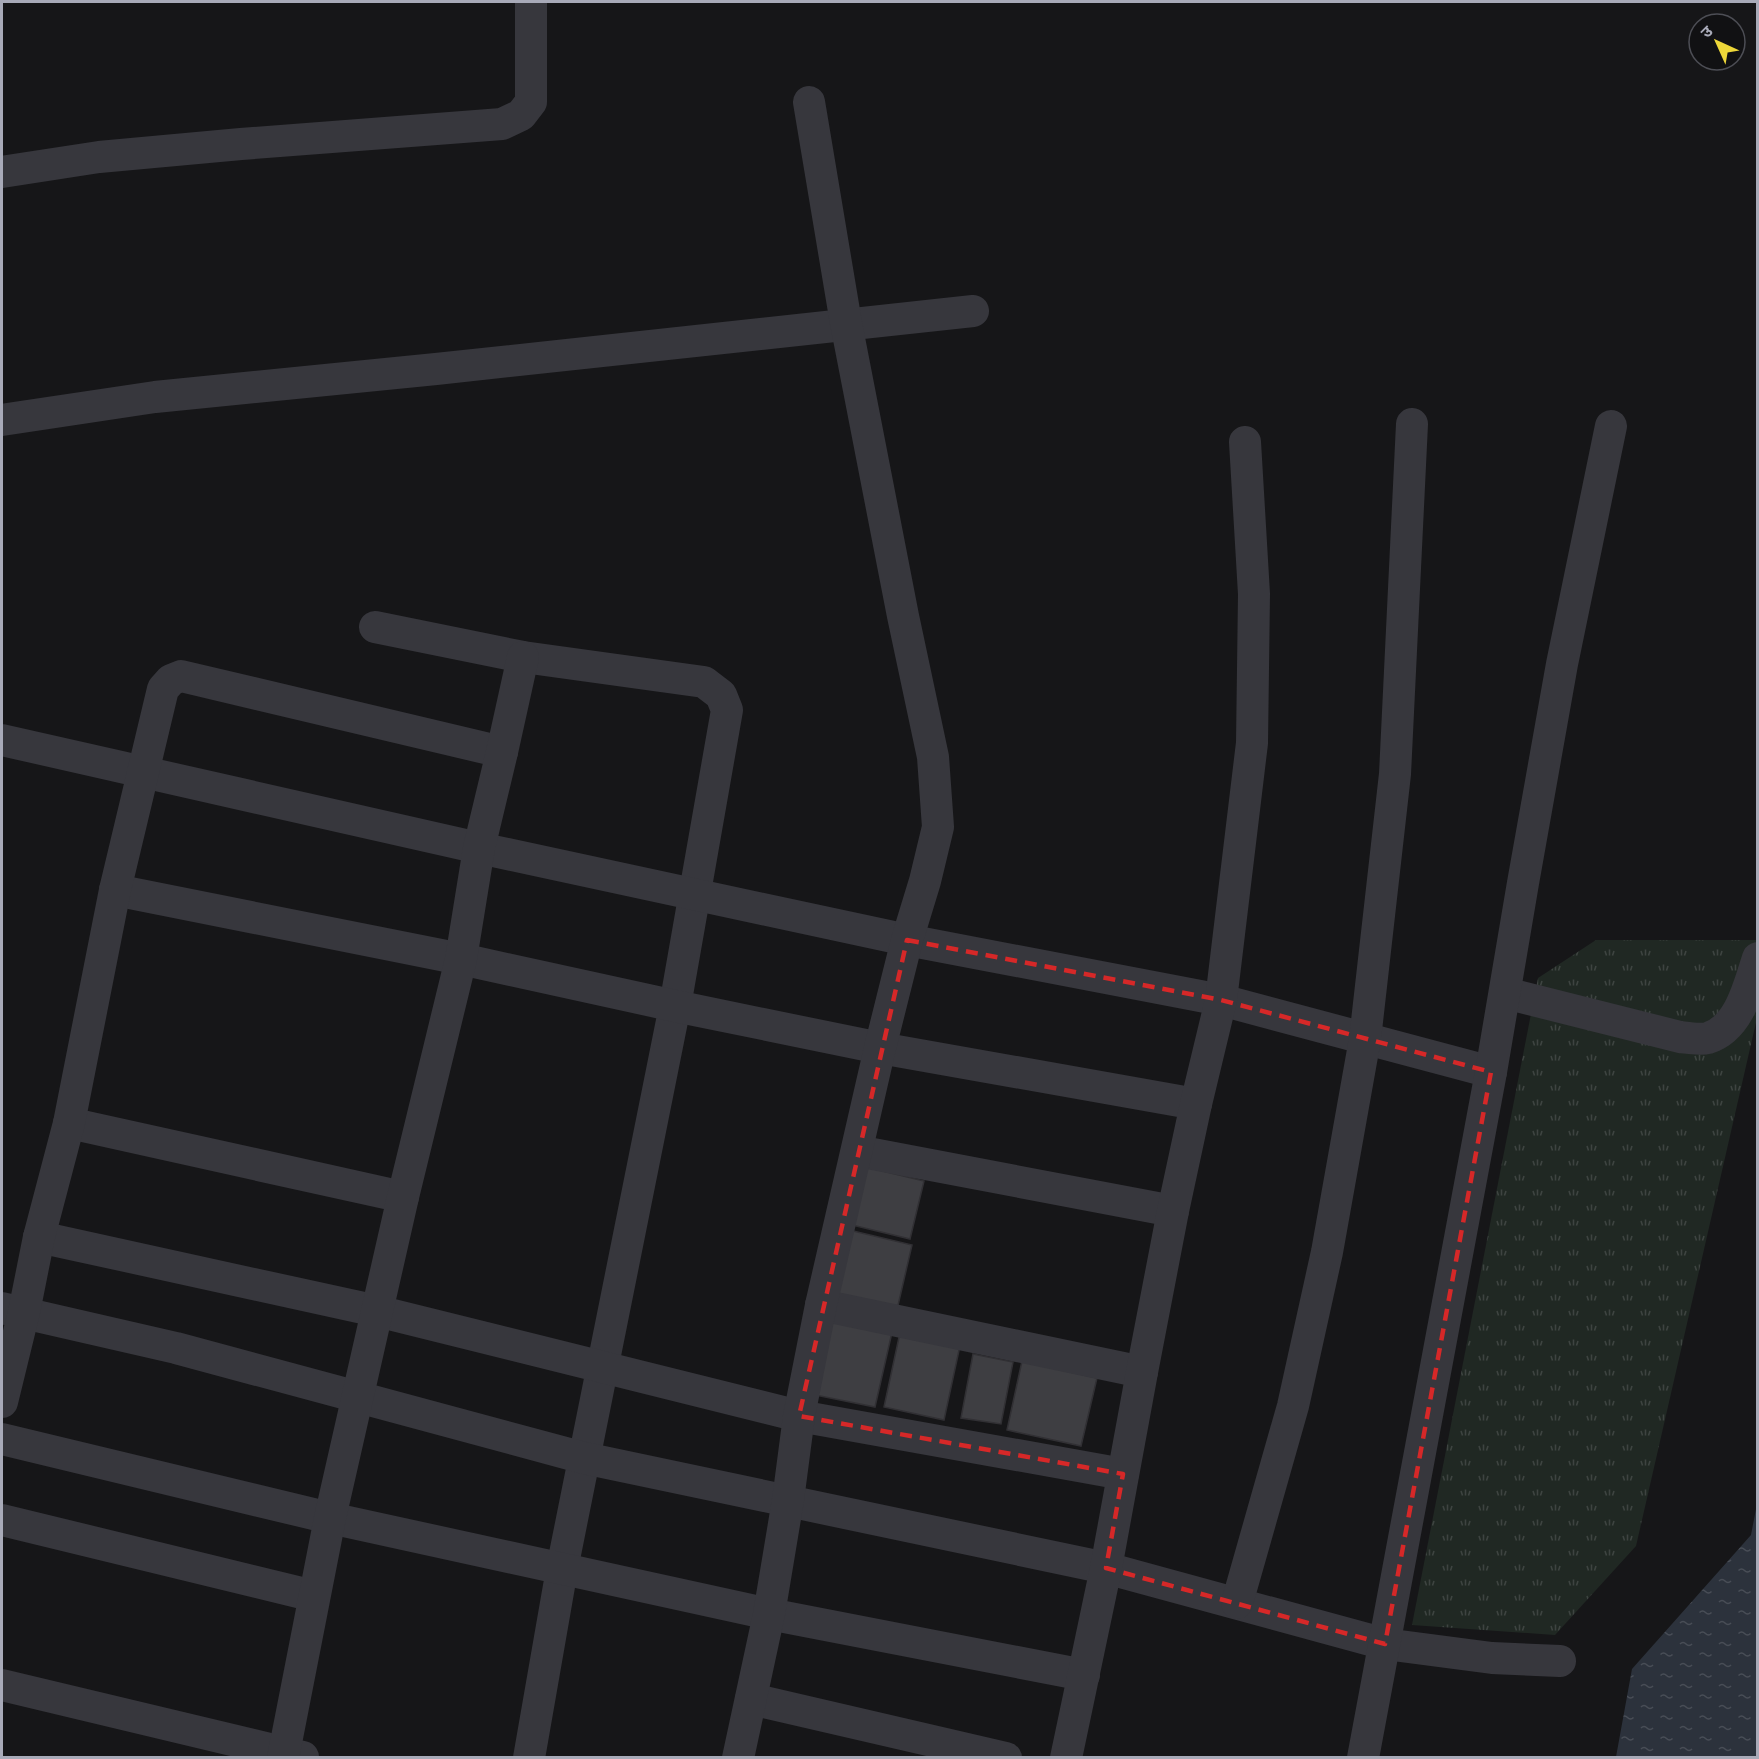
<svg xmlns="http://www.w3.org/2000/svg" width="1759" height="1759" viewBox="0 0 1759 1759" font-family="Raleway,'Noto Sans Devanagari',sans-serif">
  <defs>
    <pattern id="park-tufts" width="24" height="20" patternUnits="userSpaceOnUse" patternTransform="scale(1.5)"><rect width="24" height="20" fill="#202823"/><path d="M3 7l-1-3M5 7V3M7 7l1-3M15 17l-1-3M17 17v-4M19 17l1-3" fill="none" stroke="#3e4441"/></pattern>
    <pattern id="water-ripples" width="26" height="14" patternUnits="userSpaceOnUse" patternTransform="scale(1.5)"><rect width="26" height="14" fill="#2c323c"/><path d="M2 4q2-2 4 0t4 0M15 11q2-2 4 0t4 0" fill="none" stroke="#484d56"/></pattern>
  </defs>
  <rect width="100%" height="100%" fill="#161618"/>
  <polygon fill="url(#park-tufts)" points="1596,940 1757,940 1757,1018 1636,1546 1555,1635 1412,1625 1538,978"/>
  <polygon fill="url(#water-ripples)" points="1757,1504 1757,1757 1616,1757 1632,1669 1751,1535"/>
  <g fill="#3e3e42" stroke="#313034" stroke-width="1.5">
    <polygon points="866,1167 924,1181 910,1239 852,1225"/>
    <polygon points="849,1230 912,1245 896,1314 832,1299"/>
    <polygon points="832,1315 893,1328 875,1407 815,1395"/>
    <polygon points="901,1328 961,1341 944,1420 884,1407"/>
    <polygon points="973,1354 1013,1362 1001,1424 961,1418"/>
    <polygon points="1022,1361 1097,1378 1081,1446 1007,1430"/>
  </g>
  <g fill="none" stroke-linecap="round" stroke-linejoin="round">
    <g stroke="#37373d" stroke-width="32">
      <polyline points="2,172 99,157 241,144 502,124 521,115 531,102 531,2"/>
      <polyline points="2,420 155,397 436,369 973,311"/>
      <polyline points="375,627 523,657 704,682 721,695 727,710 675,1006 562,1569 529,1758"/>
      <polyline points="2,740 479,848 907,940 1221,1000 1491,1072"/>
      <polyline points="115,890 461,959 675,1006 880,1048 1196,1104"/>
      <path d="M 1505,993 L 1680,1037 C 1688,1038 1700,1040 1708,1038 C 1740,1028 1749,985 1758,958"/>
      <polyline points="69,1123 403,1197"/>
      <polyline points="857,1151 1173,1211"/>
      <polyline points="39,1237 377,1311 799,1416 1123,1474"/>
      <polyline points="821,1305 1142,1372"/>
      <polyline points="2,1308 176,1348 584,1458 1106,1568 1385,1644 1492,1658 1560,1661"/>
      <polyline points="2,1402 24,1312 39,1237 69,1123 115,890 163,689 171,680 181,676 502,752"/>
      <polyline points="2,1439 330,1518 769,1614 1084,1675"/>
      <polyline points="2,1520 314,1596"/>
      <polyline points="1237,1603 1293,1406 1327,1252 1365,1039 1395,774 1412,424"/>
      <polyline points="2,1685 303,1757"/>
      <polyline points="751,1699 1006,1758"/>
      <polyline points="283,1758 330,1518 403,1197 461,959 479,848 502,752 523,657"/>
      <polyline points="738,1758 769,1614 788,1500 799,1416 821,1305 880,1048 907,940 925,881 938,827 933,757 903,616 846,323 809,102"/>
      <polyline points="1066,1758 1106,1568 1142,1372 1173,1211 1196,1104 1221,1000 1252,743 1254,594 1245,442"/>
      <polyline points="1363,1758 1491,1072 1523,883 1562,664 1611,426"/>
    </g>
  </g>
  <path fill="none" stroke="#d62828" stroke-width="4.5" stroke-dasharray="12 8" stroke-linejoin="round" d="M 907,940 L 1221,1000 L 1491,1072 L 1385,1644 L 1106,1568 L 1123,1474 L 799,1416 Z"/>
  <rect width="1759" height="1759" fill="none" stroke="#a8aab8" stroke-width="6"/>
  <g transform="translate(1717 42) rotate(315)"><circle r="28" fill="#111113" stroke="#4d4e55" stroke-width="1.5"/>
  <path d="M0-4.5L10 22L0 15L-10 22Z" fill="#edd739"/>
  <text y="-9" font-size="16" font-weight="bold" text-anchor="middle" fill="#a8aab8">उ</text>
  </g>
</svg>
